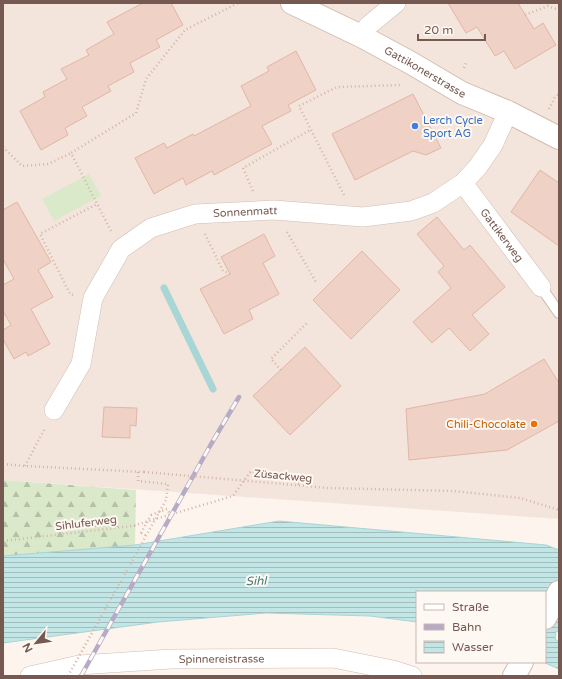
<svg xmlns="http://www.w3.org/2000/svg" width="562" height="679" viewBox="0 0 562 679" font-family="'Varela Round',sans-serif">
  <defs>
    <pattern id="forest-firs" width="22" height="20" patternUnits="userSpaceOnUse"><rect width="22" height="20" fill="#dbe9cb"/><path d="M5 1l3.5 6h-7zM16 11l3.5 6h-7z" fill="#b6c0a7"/></pattern>
    <pattern id="water-rules" width="6" height="5" patternUnits="userSpaceOnUse"><rect width="6" height="5" fill="#c2e5e5"/><path d="M0 2.5h6" fill="none" stroke="#a2bdbc"/></pattern>
  </defs>
  <rect width="100%" height="100%" fill="#fcf4ed"/>
  <polygon fill="#f3e5db" points="3,3 559,3 559,519 3,480"/>
  <polygon fill="#dbe9cb" points="89,174 101,196 54,221 42,199"/>
  <polygon fill="url(#forest-firs)" points="3,480 136,490 135,545 3,556"/>
  <polygon fill="url(#water-rules)" stroke="#a8d5d6" points="279,521 546,545 559,550 559,632 556,631 555,639 559,642 559,669 543,662 545,662 545,592 417,592 417,622 370,616 266,613 158,622 3,643 3,556 135,545"/>
  <g fill="none" stroke-linecap="round" stroke-linejoin="round">
    <polyline stroke="#a8d5d6" stroke-width="7" points="164,288 213,389"/>
  </g>
  <g fill="#efd1c6" stroke="#e1b6a7">
    <polygon points="143,3 171,3 183,25 156,40 160,47 130,63 134,72 108,86 111,91 82,107 87,116 65,128 68,135 41,150 20,111 45,97 43,92 67,79 61,69 89,55 86,50 114,34 107,22"/>
    <polygon points="448,3 518,3 534,29 543,23 556,45 515,69 504,51 495,56 477,27 466,33"/>
    <polygon points="296,51 316,90 288,105 291,111 262,126 272,144 214,175 212,171 186,185 183,178 154,194 135,158 164,143 167,148 193,134 194,136 251,106 241,86 269,71 267,67"/>
    <polygon points="413,94 441,148 426,155 413,151 355,180 332,134"/>
    <polygon points="540,170 559,183 559,246 511,212"/>
    <polygon points="17,202 51,262 38,270 53,297 31,309 50,344 28,356 26,352 14,359 3,339 3,330 11,325 3,311 3,285 14,279 3,259 3,210"/>
    <polygon points="437,217 464,250 470,245 505,287 472,315 489,334 470,351 449,328 432,343 413,322 451,288 438,272 444,266 417,234"/>
    <polygon points="264,234 275,256 263,263 279,294 249,310 253,319 224,334 200,289 230,274 221,257"/>
    <polygon points="362,251 400,290 351,339 313,300"/>
    <polygon points="305,347 341,386 290,435 253,396"/>
    <polygon points="544,359 559,383 559,421 507,450 409,460 406,409 485,394"/>
    <polygon points="104,407 137,408 136,426 130,425 130,438 102,437"/>
  </g>
  <g fill="none" stroke-linecap="round" stroke-linejoin="round">
    <defs>
      <polyline id="lane" points="541,287 559,313"/>
      <g id="street">
        <polyline points="363,37 368,26 396,3"/>
        <path id="s1" d="M 463,183 L 541,287"/>
        <path id="s2" d="M 54,410 L 81,364 L 93,298 L 121,249 L 151,228 L 195,214 L 274,210 L 363,217 L 411,211 L 433,203 L 463,183 L 477,168 L 493,145 L 508,112"/>
        <path id="s3" d="M 30,676 L 79,665 L 171,659 L 333,658 L 393,670 L 412,676"/>
      </g>
      <g id="secondary">
        <path id="s4" d="M 292,3 L 363,37 L 411,63 L 462,93 L 508,112 L 559,138"/>
        <polyline points="545,618 559,592"/>
        <polyline points="514,676 522,662"/>
      </g>
    </defs>
    <use href="#lane" stroke="#d0bdb5" stroke-width="12"/>
    <use href="#street" stroke="#d0bdb5" stroke-width="20"/>
    <use href="#secondary" stroke="#d3bdb2" stroke-width="24"/>
    <g stroke="#d5b4a8" stroke-width="2.5" stroke-dasharray="1 3" stroke-linecap="butt">
      <polyline points="525,15 548,6 559,10"/>
      <polyline points="464,68 466,63"/>
      <polyline points="549,109 555,97 559,94"/>
      <polyline points="3,147 22,166 48,164 71,153"/>
      <polyline points="253,191 243,168 310,130"/>
      <polyline points="344,195 299,106 337,87 401,85"/>
      <polyline points="111,231 71,153 136,113 146,79 185,30 238,3"/>
      <polyline points="287,232 316,282"/>
      <polyline points="205,234 223,271 230,274"/>
      <polyline points="73,295 70,294 40,234 97,204"/>
      <polyline points="281,370 271,359 308,322"/>
      <polyline points="3,464 25,466 144,472"/>
      <polyline points="25,466 45,428"/>
      <polyline points="138,472 138,481 168,484 166,500"/>
      <polyline points="283,484 328,488 453,491 520,498 559,510"/>
      <polyline points="151,515 167,509 170,514"/>
      <polyline points="141,533 147,536"/>
      <polyline points="3,541 132,526 233,496 251,471 284,474 300,485"/>
    </g>
    <use href="#lane" stroke="#fff" stroke-width="10"/>
    <use href="#street" stroke="#fff" stroke-width="19"/>
    <use href="#secondary" stroke="#fff" stroke-width="22"/>
    <defs>
      <polyline id="rail" points="81,676 210,446 239,397"/>
    </defs>
    <use href="#rail" stroke="#b6aac6" stroke-width="4.5"/>
    <use href="#rail" stroke="#fef8f3" stroke-width="3" stroke-dasharray="9" stroke-linecap="butt"/>
    <g stroke="#d5b4a8" stroke-width="2.5" stroke-dasharray="1 3" stroke-linecap="butt">
      <polyline points="144,472 283,484"/>
      <polyline points="141,533 151,515"/>
      <polyline points="68,676 166,500"/>
    </g>
  </g>
  <circle fill="#3f7fe0" stroke="#fef8f3" stroke-width="1.5" cx="415" cy="126" r="4"/>
  <circle fill="#e8710a" stroke="#fef8f3" stroke-width="1.5" cx="534" cy="424" r="4"/>
  <g text-anchor="middle" dominant-baseline="central" stroke-width="4" stroke-linejoin="round" paint-order="stroke">
    <g font-size="11" fill="#765950" stroke="#fef8f3">
      <text stroke="none"><textPath href="#s4" startOffset="150">Gattikonerstrasse</textPath></text>
      <text stroke="none"><textPath href="#s2" startOffset="310">Sonnenmatt</textPath></text>
      <text stroke="none"><textPath href="#s1" startOffset="65">Gattikerweg</textPath></text>
      <text transform="translate(283 476) rotate(5)">Züsackweg</text>
      <text transform="translate(86 523) rotate(-7)">Sihluferweg</text>
      <text stroke="none"><textPath href="#s3" startOffset="193">Spinnereistrasse</textPath></text>
    </g>
    <g font-size="11" fill="#366cbe" stroke="#fef8f3" text-anchor="start">
      <text x="423" y="120">Lerch Cycle<tspan x="423" dy="13">Sport AG</tspan></text>
    </g>
    <g font-size="11" fill="#c56008" stroke="#fef8f3" text-anchor="end">
      <text x="526" y="424">Chili-Chocolate</text>
    </g>
    <g font-size="12" font-style="italic" fill="#44787a" stroke="#fef8f3">
      <text transform="translate(256 581) rotate(-2)">Sihl</text>
    </g>
  </g>
  <rect width="562" height="679" fill="none" stroke="#765950" stroke-width="8"/>
  <rect x="416" y="591" width="130" height="72" fill="#fef8f3" stroke="#c8b8b2"/>
  <rect x="424" y="604" width="20" height="6" fill="#ffffff" stroke="#c8b8b2"/>
  <text x="452" y="611" font-size="12" fill="#765950">Straße</text>
  <rect x="424" y="624" width="20" height="6" fill="#b6aac6" stroke="#c8b8b2"/>
  <text x="452" y="631" font-size="12" fill="#765950">Bahn</text>
  <rect x="424" y="641" width="20" height="12" fill="url(#water-rules)" stroke="#c8b8b2"/>
  <text x="452" y="651" font-size="12" fill="#765950">Wasser</text>
  <g transform="translate(36 643) rotate(241)" stroke="#fef8f3" stroke-width="3" paint-order="stroke">
  <path d="M0-3L7 15L0 10L-7 15Z" fill="#765950"/>
  <text y="-6" font-size="11" font-weight="bold" text-anchor="middle" fill="#765950">N</text>
  </g>
  <path d="M418 34v6h67v-6" fill="none" stroke="#765950" stroke-width="2"/>
  <text x="424" y="34" font-size="12" fill="#765950" stroke="#fef8f3" stroke-width="3" paint-order="stroke">20 m</text>
</svg>
